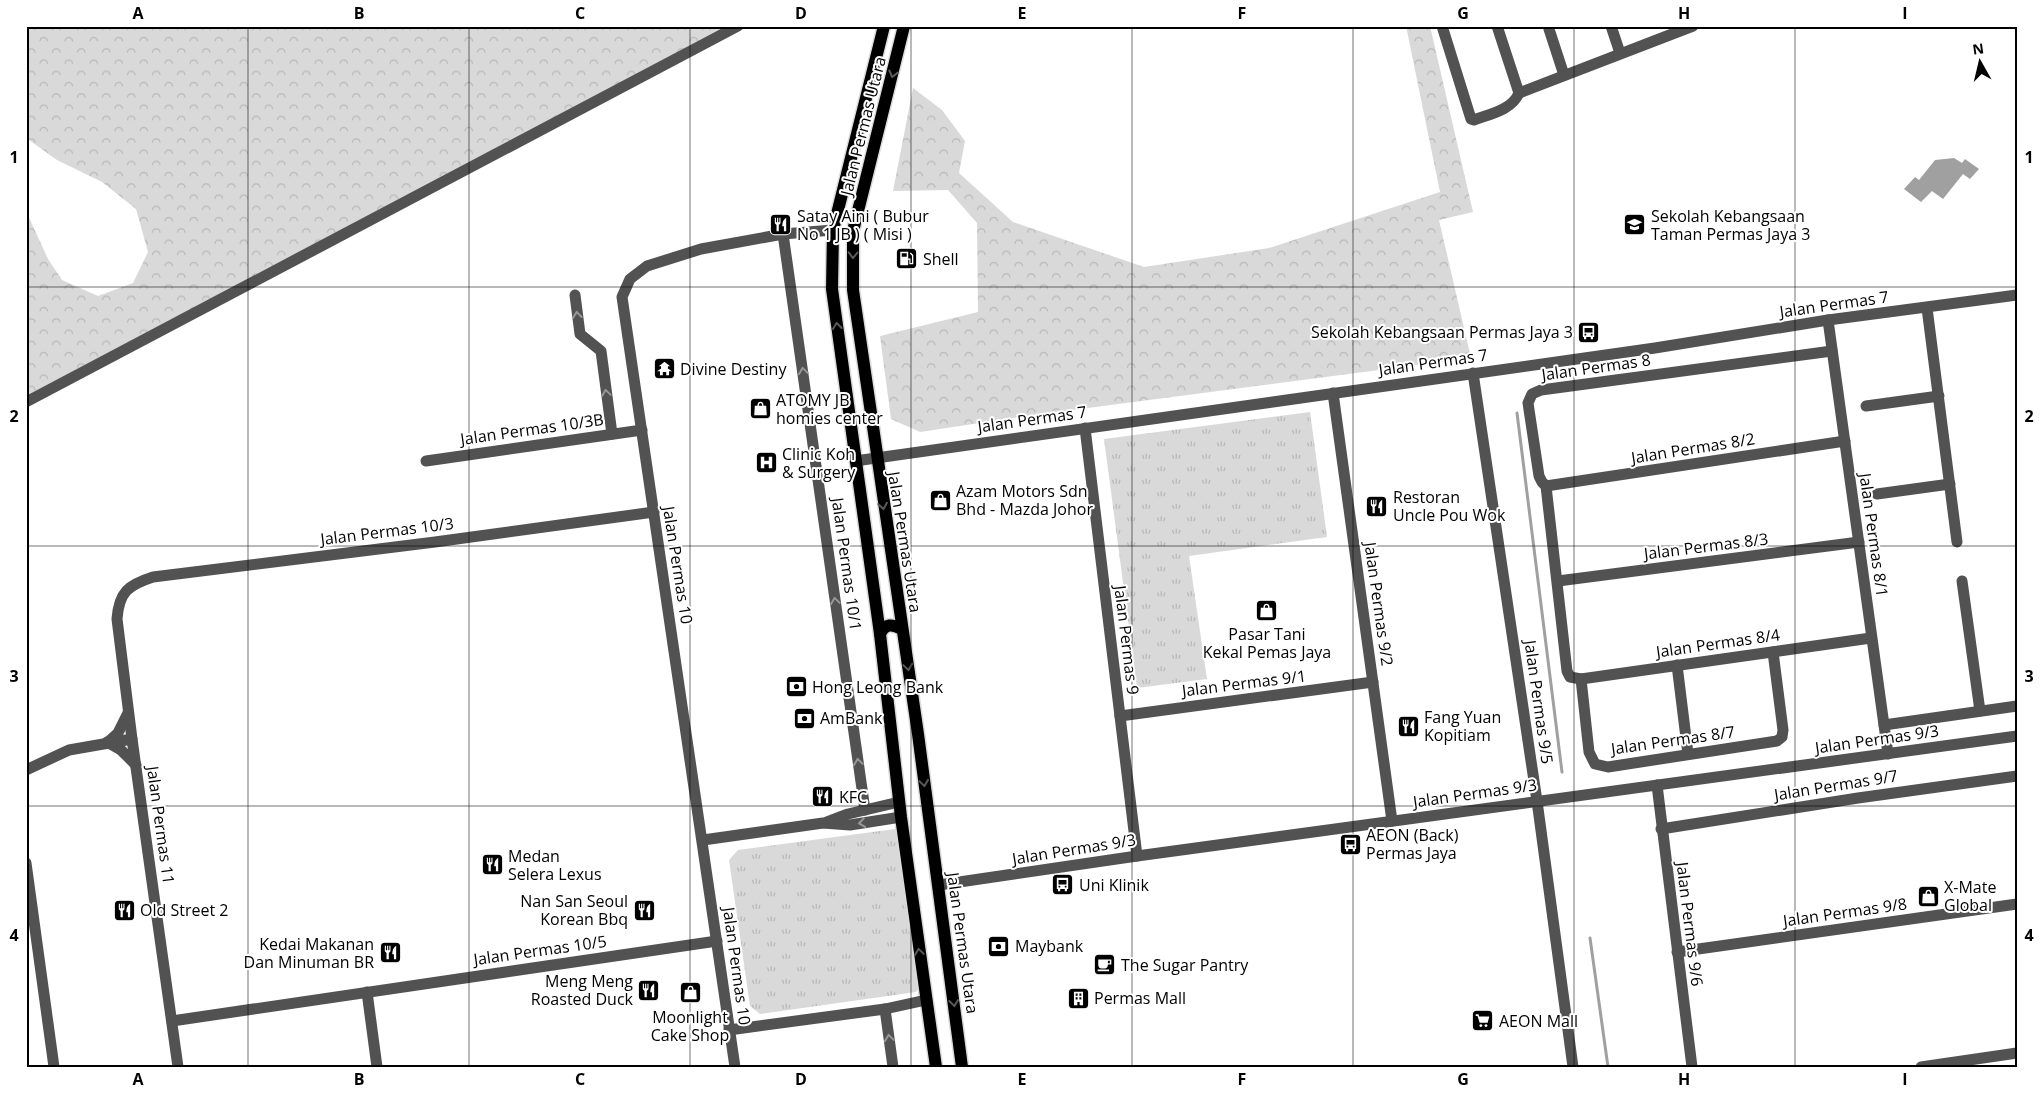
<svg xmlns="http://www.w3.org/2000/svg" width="2043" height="1093" viewBox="0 0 2043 1093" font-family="'Open Sans',sans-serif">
  <defs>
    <pattern id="grass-tufts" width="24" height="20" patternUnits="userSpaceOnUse" patternTransform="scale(1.25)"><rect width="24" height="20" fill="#d9d9d9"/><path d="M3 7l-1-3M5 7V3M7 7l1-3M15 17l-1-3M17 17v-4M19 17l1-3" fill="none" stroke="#b8b8b8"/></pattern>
    <pattern id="forest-crowns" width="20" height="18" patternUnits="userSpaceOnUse" patternTransform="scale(1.25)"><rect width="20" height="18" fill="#d9d9d9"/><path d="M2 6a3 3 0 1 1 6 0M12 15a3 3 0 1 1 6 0" fill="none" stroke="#b8b8b8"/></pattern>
  </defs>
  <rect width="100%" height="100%" fill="#fff"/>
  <g fill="url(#grass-tufts)">
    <polygon points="1310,412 1327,537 1189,556 1207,679 1137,688 1104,439"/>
    <polygon points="895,829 900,834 920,987 916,992 760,1014 750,1006 729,860 738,850"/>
  </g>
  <g fill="url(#forest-crowns)">
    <polygon points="26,26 728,26 26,396 26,211 48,259 62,280 98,296 133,283 148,252 136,209 102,182 57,160 29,140 26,134"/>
    <polygon points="1406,26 1430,26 1473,212 1439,220 1471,358 1026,416 920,432 891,419 880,336 978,312 977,223 948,190 893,191 913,88 942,110 965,141 959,173 1013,222 1144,267 1269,248 1440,192"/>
  </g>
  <polygon fill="#a0a0a0" points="1954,158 1962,163 1965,159 1979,169 1970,179 1963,174 1943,199 1932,191 1921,202 1904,189 1915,177 1919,180 1935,160"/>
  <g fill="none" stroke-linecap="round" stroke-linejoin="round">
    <g stroke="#a0a0a0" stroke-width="3">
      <polyline points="1517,413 1562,772"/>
      <polyline points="1590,938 1608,1067"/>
    </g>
    <defs>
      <g id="major">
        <polyline points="884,26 833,230 832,289 880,634 901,817 936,1067"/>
        <polyline points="904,26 853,231 853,290 918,734 962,1067"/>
        <path d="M 880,634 C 885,623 892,624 902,629"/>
      </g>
    </defs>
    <use href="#major" stroke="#dbdbdb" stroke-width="15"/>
    <g stroke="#525252" stroke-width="11">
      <path d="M 1442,26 L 1471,119 L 1474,120 C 1490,114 1512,110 1519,93"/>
      <polyline points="1497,26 1519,93"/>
      <polyline points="1548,26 1564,75"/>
      <polyline points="1611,26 1620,53"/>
      <polyline points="1519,93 1693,26"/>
      <polyline points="783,234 865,810"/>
      <polyline points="575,295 580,334 601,351 612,434"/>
      <polyline points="1927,308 1957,542"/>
      <polyline points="1828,320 1888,754"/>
      <polyline points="1832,351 1541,390 1532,394 1528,403 1539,476 1542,482 1546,486 1567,671 1570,677 1581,679 1871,638"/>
      <polyline points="1473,373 1537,801 1573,1067"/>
      <polyline points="1333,393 1392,821"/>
      <polyline points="26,402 738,26"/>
      <polyline points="1866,406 1939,396"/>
      <polyline points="1085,428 1137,856"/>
      <polyline points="426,461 642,430"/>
      <polyline points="855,461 1655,348 1828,320 2017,295"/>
      <polyline points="1546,486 1845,441"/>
      <polyline points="1877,494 1950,484"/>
      <polyline points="1558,581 1859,542"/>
      <polyline points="1962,581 1980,711"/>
      <polyline points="1677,665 1688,754"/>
      <polyline points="1581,679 1589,752 1595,764 1608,767 1777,741 1782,737 1783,730 1773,652"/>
      <polyline points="1120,716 1373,682"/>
      <polyline points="1884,725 2017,706"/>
      <polyline points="107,742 121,750 136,765"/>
      <polyline points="108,742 118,733 128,713"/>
      <polyline points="26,770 69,750 132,739"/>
      <polyline points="1657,785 1692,1067"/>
      <polyline points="827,822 848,814 899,802"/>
      <polyline points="1661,829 1858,798 2017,776"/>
      <polyline points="703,840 823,823 850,825 901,817"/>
      <polyline points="26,863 54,1067"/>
      <polyline points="939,885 1137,856 2017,736"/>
      <polyline points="1677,952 2017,904"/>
      <polyline points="367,992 377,1067"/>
      <polyline points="885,1009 893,1067"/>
      <polyline points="172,1021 717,941"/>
      <polyline points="729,1030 885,1009 926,1000"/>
      <path d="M 178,1067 L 132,739 L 117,619 C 119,592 128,585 153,577 L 435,542 L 654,512"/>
      <polyline points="735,1067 622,297 630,279 647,266 701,249 783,234 833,230"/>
      <polyline points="1921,1067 2017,1053"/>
    </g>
    <use href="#major" stroke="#000" stroke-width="12"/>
  </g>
  <defs><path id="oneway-chevron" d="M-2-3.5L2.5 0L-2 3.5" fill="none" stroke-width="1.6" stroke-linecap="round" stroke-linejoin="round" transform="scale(1.25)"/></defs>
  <g stroke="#595959">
    <use href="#oneway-chevron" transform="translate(893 74) rotate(104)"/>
    <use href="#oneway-chevron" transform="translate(853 255) rotate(91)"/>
    <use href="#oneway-chevron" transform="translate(837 326) rotate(-97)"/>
    <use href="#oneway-chevron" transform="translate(883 506) rotate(81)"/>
    <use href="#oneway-chevron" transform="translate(908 667) rotate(82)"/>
    <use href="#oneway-chevron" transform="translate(924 783) rotate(82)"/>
    <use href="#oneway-chevron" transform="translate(919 952) rotate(-98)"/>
    <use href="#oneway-chevron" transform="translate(954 1003) rotate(83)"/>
  </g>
  <g stroke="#979797">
    <use href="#oneway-chevron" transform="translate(577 315) rotate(-97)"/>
    <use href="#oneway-chevron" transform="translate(803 371) rotate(-98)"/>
    <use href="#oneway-chevron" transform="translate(606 393) rotate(-98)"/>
    <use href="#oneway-chevron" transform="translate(835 601) rotate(-98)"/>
    <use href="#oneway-chevron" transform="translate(858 762) rotate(-98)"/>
    <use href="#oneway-chevron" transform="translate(862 823) rotate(172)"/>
    <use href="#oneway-chevron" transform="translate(889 1038) rotate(-98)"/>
  </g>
  <path fill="none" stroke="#000" stroke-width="1" stroke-opacity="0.55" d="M 248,26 L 248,1067M 469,26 L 469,1067M 690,26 L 690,1067M 911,26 L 911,1067M 1132,26 L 1132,1067M 1353,26 L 1353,1067M 1574,26 L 1574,1067M 1795,26 L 1795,1067M 26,287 L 2017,287M 26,546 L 2017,546M 26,806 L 2017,806"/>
  <defs>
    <symbol id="restaurant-square" viewBox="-11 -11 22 22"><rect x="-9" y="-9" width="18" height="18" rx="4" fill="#000" stroke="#fff"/><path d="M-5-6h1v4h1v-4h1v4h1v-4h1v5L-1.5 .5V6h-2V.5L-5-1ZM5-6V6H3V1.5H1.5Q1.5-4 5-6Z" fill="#fff"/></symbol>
    <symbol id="school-square" viewBox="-11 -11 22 22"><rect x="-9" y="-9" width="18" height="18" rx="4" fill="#000" stroke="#fff"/><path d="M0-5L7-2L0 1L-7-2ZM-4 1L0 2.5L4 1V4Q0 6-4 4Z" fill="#fff"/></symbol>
    <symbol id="fuel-square" viewBox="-11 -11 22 22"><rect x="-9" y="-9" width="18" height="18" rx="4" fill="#000" stroke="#fff"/><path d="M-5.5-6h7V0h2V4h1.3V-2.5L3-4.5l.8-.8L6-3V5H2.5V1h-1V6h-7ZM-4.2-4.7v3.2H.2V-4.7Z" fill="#fff"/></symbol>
    <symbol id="bus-square" viewBox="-11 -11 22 22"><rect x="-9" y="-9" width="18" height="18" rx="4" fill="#000" stroke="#fff"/><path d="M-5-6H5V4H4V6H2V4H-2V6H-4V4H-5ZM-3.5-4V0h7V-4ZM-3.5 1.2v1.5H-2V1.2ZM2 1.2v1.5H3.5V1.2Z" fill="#fff"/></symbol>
    <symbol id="temple-square" viewBox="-11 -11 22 22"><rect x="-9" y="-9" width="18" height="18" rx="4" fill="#000" stroke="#fff"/><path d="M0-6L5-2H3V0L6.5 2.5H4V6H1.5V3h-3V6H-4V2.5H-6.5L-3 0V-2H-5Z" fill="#fff"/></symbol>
    <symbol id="shop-square" viewBox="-11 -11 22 22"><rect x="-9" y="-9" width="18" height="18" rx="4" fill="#000" stroke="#fff"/><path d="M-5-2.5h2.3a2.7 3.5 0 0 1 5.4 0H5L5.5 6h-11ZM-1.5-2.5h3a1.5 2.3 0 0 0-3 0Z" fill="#fff"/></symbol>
    <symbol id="hospital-square" viewBox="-11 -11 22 22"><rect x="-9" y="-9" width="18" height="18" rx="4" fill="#000" stroke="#fff"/><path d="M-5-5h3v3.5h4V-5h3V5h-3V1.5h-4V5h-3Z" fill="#fff"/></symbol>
    <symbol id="bank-square" viewBox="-11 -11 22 22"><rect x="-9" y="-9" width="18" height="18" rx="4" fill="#000" stroke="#fff"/><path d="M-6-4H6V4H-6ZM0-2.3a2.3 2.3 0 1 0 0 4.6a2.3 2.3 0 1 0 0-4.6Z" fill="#fff"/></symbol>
    <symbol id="cafe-square" viewBox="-11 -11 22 22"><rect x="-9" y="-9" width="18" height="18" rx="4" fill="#000" stroke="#fff"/><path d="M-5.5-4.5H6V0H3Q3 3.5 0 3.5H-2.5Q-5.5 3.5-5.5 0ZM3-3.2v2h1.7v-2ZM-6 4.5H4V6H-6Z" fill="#fff"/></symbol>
    <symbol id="building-square" viewBox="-11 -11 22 22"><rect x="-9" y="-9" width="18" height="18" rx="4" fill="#000" stroke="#fff"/><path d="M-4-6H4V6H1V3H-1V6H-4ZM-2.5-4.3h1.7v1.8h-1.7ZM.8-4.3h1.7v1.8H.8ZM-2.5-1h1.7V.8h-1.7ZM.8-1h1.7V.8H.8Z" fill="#fff"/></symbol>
    <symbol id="supermarket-square" viewBox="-11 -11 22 22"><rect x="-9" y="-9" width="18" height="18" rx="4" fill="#000" stroke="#fff"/><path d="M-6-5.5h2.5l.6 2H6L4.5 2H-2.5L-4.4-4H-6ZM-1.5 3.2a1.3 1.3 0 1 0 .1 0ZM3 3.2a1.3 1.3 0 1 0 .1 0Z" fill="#fff"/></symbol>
  </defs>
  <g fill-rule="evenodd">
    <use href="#restaurant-square" x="768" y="212" width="25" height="25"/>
    <use href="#school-square" x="1622" y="212" width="25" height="25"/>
    <use href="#fuel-square" x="894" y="246" width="25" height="25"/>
    <use href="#bus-square" x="1576" y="320" width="25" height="25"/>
    <use href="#temple-square" x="652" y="356" width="25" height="25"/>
    <use href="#shop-square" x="748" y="396" width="25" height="25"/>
    <use href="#hospital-square" x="754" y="450" width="25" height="25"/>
    <use href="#shop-square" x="928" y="488" width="25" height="25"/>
    <use href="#restaurant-square" x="1364" y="494" width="25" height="25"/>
    <use href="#shop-square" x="1254" y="598" width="25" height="25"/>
    <use href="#bank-square" x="784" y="674" width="25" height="25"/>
    <use href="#bank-square" x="792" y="706" width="25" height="25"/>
    <use href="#restaurant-square" x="1396" y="714" width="25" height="25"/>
    <use href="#restaurant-square" x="810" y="784" width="25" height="25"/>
    <use href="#bus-square" x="1338" y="832" width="25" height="25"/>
    <use href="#restaurant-square" x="480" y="852" width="25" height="25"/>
    <use href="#bus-square" x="1050" y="872" width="25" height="25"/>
    <use href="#shop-square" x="1916" y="884" width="25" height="25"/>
    <use href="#restaurant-square" x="112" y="898" width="25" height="25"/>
    <use href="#restaurant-square" x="632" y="898" width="25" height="25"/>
    <use href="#bank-square" x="986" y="934" width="25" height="25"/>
    <use href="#restaurant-square" x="378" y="940" width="25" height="25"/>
    <use href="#cafe-square" x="1092" y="952" width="25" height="25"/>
    <use href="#restaurant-square" x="636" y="978" width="25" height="25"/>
    <use href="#shop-square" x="678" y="980" width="25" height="25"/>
    <use href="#building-square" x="1066" y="986" width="25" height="25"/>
    <use href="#supermarket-square" x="1470" y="1008" width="25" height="25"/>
  </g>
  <g text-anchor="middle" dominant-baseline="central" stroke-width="4" stroke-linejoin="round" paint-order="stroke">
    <g font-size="16" fill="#000" stroke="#fff">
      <text transform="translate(863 126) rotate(-76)">Jalan Permas Utara</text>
      <text transform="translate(1834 304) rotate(-8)">Jalan Permas 7</text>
      <text transform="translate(1433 362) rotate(-8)">Jalan Permas 7</text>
      <text transform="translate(1596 367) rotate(-8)">Jalan Permas 8</text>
      <text transform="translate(1032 419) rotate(-8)">Jalan Permas 7</text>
      <text transform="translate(532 429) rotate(-8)">Jalan Permas 10/3B</text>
      <text transform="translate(1693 448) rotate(-9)">Jalan Permas 8/2</text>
      <text transform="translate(387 531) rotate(-7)">Jalan Permas 10/3</text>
      <text transform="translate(1874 535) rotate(82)">Jalan Permas 8/1</text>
      <text transform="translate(905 542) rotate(81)">Jalan Permas Utara</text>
      <text transform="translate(1706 546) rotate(-7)">Jalan Permas 8/3</text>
      <text transform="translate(847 564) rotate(82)">Jalan Permas 10/1</text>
      <text transform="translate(678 565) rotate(81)">Jalan Permas 10</text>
      <text transform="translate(1379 604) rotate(82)">Jalan Permas 9/2</text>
      <text transform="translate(1127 640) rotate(83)">Jalan Permas 9</text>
      <text transform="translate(1718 643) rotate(-8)">Jalan Permas 8/4</text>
      <text transform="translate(1244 683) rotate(-7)">Jalan Permas 9/1</text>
      <text transform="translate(1539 702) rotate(82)">Jalan Permas 9/5</text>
      <text transform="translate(1877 739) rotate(-8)">Jalan Permas 9/3</text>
      <text transform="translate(1673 740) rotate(-8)">Jalan Permas 8/7</text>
      <text transform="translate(1836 785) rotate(-9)">Jalan Permas 9/7</text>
      <text transform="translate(1475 793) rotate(-8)">Jalan Permas 9/3</text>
      <text transform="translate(161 825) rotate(82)">Jalan Permas 11</text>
      <text transform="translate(1074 849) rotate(-9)">Jalan Permas 9/3</text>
      <text transform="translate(1845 912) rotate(-8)">Jalan Permas 9/8</text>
      <text transform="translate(1690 924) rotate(83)">Jalan Permas 9/6</text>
      <text transform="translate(963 943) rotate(82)">Jalan Permas Utara</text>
      <text transform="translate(540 950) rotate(-8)">Jalan Permas 10/5</text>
      <text transform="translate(737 966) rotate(82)">Jalan Permas 10</text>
    </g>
    <g font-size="16" fill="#000" stroke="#fff" text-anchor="start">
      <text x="797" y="216">Satay Aini ( Bubur<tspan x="797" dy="18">No 1 JB ) ( Misi )</tspan></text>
      <text x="1651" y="216">Sekolah Kebangsaan<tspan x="1651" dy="18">Taman Permas Jaya 3</tspan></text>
      <text x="923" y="259">Shell</text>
      <text x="1573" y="332" text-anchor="end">Sekolah Kebangsaan Permas Jaya 3</text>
      <text x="680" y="369">Divine Destiny</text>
      <text x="776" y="400">ATOMY JB<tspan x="776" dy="18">homies center</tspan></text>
      <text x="782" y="454">Clinic Koh<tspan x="782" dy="18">&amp; Surgery</tspan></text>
      <text x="956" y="491">Azam Motors Sdn<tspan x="956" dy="18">Bhd - Mazda Johor</tspan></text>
      <text x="1393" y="497">Restoran<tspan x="1393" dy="18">Uncle Pou Wok</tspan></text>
      <text x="1267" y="634" text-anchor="middle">Pasar Tani<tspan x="1267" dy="18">Kekal Pemas Jaya</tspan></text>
      <text x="812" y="687">Hong Leong Bank</text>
      <text x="1424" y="717">Fang Yuan<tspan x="1424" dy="18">Kopitiam</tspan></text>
      <text x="820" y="718">AmBank</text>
      <text x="839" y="797">KFC</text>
      <text x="1366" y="835">AEON (Back)<tspan x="1366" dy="18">Permas Jaya</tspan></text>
      <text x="508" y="856">Medan<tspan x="508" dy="18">Selera Lexus</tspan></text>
      <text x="1079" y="885">Uni Klinik</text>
      <text x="1944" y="887">X-Mate<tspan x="1944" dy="18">Global</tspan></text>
      <text x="628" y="901" text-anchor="end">Nan San Seoul<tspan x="628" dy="18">Korean Bbq</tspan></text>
      <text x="140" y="910">Old Street 2</text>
      <text x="374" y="944" text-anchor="end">Kedai Makanan<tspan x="374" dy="18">Dan Minuman BR</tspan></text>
      <text x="1015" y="946">Maybank</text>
      <text x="1121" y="965">The Sugar Pantry</text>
      <text x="633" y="981" text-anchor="end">Meng Meng<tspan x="633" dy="18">Roasted Duck</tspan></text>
      <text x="1094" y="998">Permas Mall</text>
      <text x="690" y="1017" text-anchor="middle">Moonlight<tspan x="690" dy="18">Cake Shop</tspan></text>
      <text x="1499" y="1021">AEON Mall</text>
    </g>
  </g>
  <rect width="2043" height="1093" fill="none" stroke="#ffffff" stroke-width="55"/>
  <g transform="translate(1980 62) rotate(352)" stroke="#ffffff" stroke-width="4" paint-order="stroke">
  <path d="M0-4L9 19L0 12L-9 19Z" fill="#000000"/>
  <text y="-8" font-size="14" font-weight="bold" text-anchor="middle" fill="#000000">N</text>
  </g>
  <rect x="28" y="28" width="1988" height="1038" fill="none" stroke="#000" stroke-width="2"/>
  <g font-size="16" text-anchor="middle" font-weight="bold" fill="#000">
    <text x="138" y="19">A</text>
    <text x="359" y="19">B</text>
    <text x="580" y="19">C</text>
    <text x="801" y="19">D</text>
    <text x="1022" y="19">E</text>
    <text x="1242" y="19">F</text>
    <text x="1463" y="19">G</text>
    <text x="1684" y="19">H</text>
    <text x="1905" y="19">I</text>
    <text x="14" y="163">1</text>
    <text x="2029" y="163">1</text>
    <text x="14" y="422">2</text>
    <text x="2029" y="422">2</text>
    <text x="14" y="682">3</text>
    <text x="2029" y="682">3</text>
    <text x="14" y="941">4</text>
    <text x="2029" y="941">4</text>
    <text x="138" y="1085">A</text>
    <text x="359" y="1085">B</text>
    <text x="580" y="1085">C</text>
    <text x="801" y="1085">D</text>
    <text x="1022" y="1085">E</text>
    <text x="1242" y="1085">F</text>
    <text x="1463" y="1085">G</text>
    <text x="1684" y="1085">H</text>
    <text x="1905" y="1085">I</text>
  </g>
</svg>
